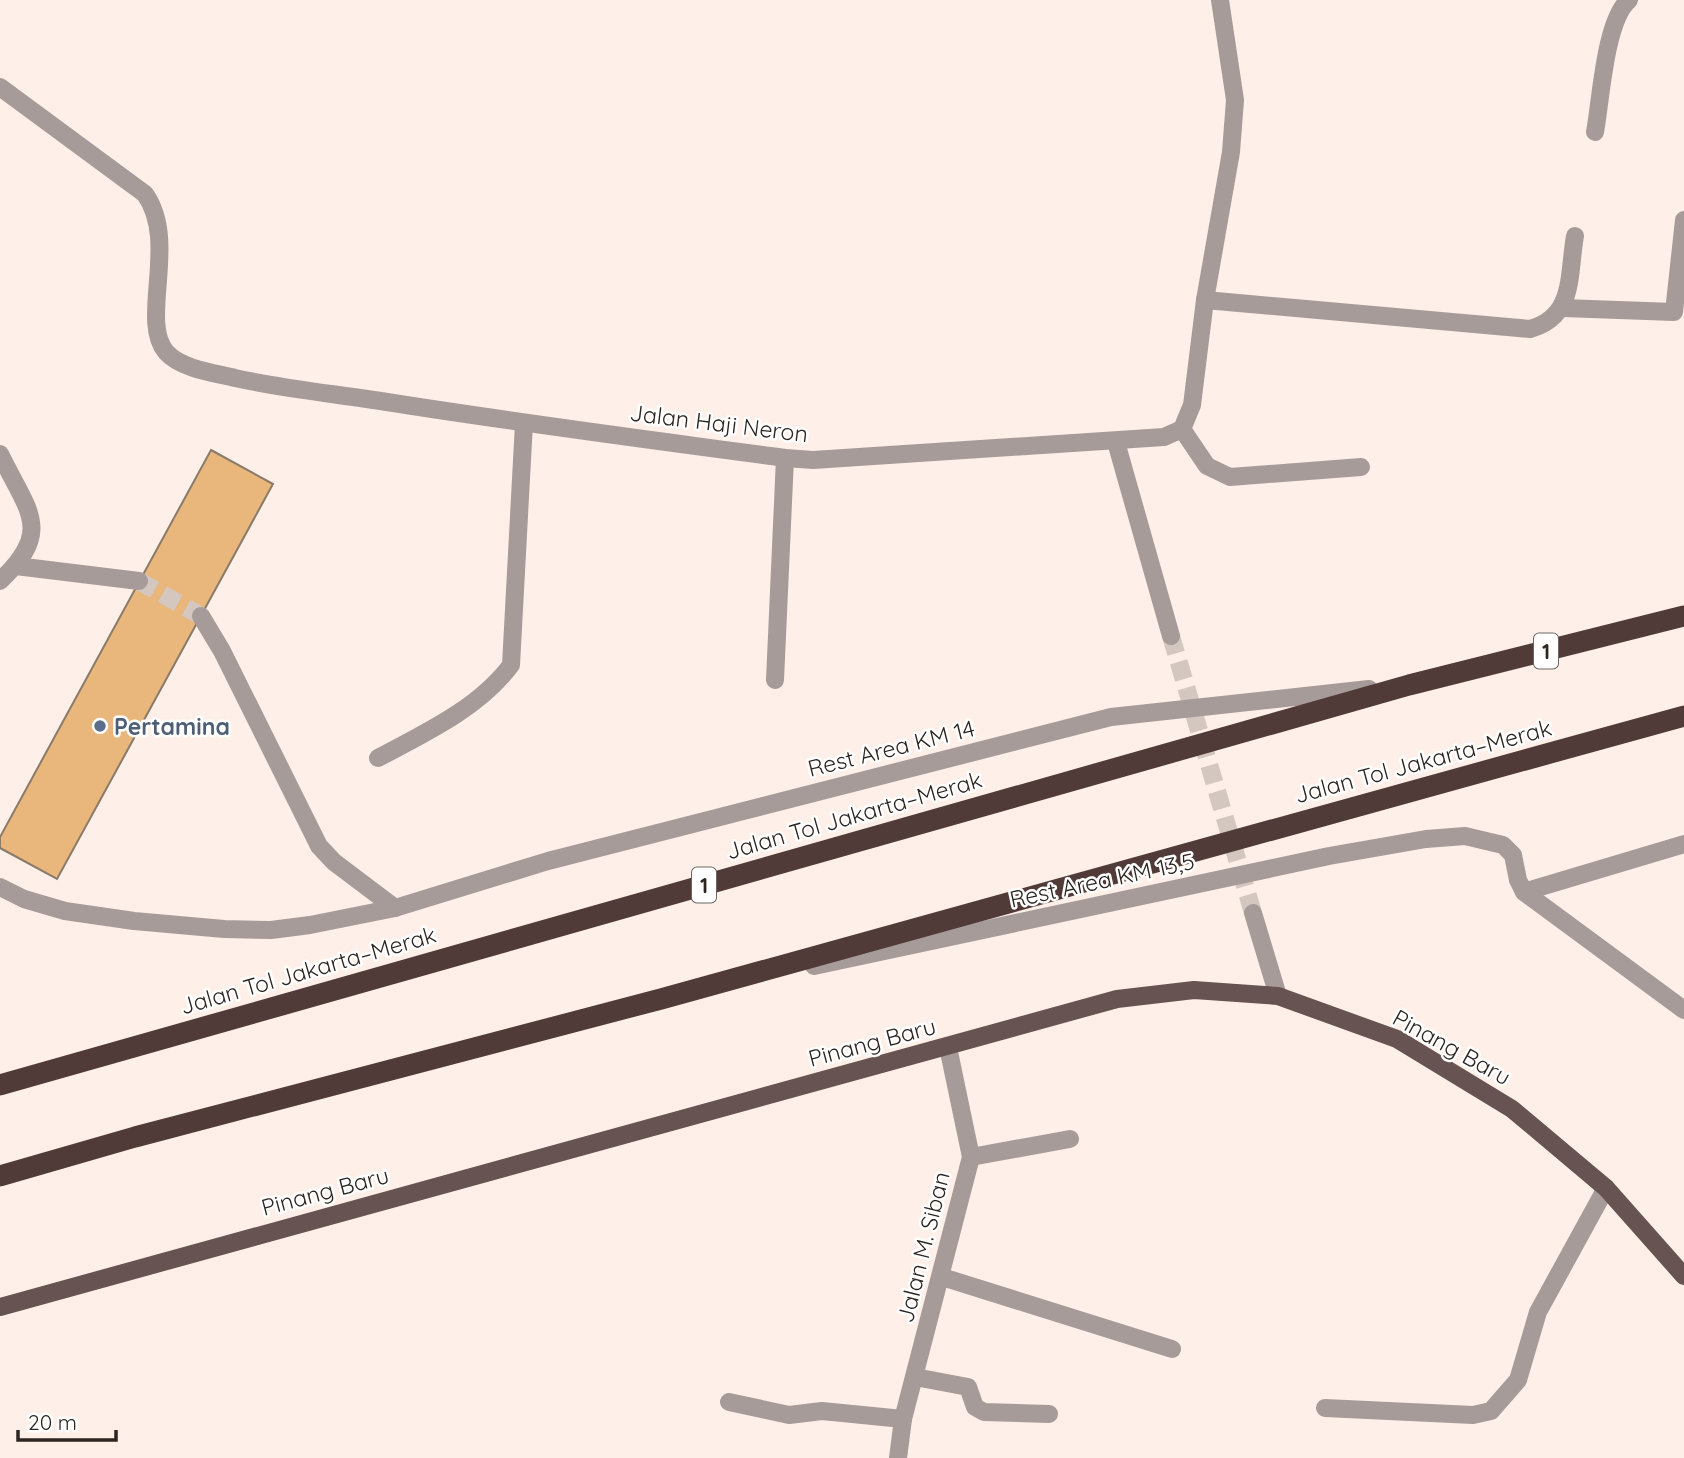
<svg xmlns="http://www.w3.org/2000/svg" width="1684" height="1458" viewBox="0 0 1684 1458" font-family="Quicksand,sans-serif">
  <rect width="100%" height="100%" fill="#fef0e8"/>
  <polygon fill="#e9b67b" stroke="#897a6a" stroke-width="2" points="211,450 273,484 57,879 0,848 0,837"/>
  <g fill="none" stroke-linecap="round" stroke-linejoin="round">
    <g stroke="#d4c7c0" stroke-width="18" stroke-dasharray="18 9" stroke-linecap="butt">
      <polyline points="139,581 201,616"/>
      <polyline points="1171,636 1253,913"/>
    </g>
    <g stroke="#a79b9a" stroke-width="18">
      <path d="M 0,87 L 145,194 C 179,242 139,320 166,352 C 181,369 215,373 235,378 C 285,389 337,394 387,402 C 519,423 652,440 785,458 L 813,460 L 1164,437 L 1182,429 L 1192,405 L 1205,300 L 1231,152 L 1235,100 L 1220,0"/>
      <path d="M 1595,132 C 1601,100 1605,20 1629,0"/>
      <path d="M 1205,300 L 1530,329 C 1575,317 1568,275 1575,236"/>
      <polyline points="1563,308 1674,312 1684,220"/>
      <polyline points="1182,429 1207,466 1230,477 1361,467"/>
      <polyline points="1116,442 1171,636"/>
      <path d="M 0,454 C 28,512 54,530 0,581"/>
      <polyline points="16,566 139,581"/>
      <polyline points="201,616 222,651 319,846 334,862 395,908"/>
      <polyline points="775,680 785,458"/>
      <path d="M 378,758 C 425,733 479,708 511,665 L 524,423"/>
      <polyline points="0,887 24,899 65,911 134,921 224,929 271,930 310,925 395,908 548,861 1111,717 1369,689"/>
      <polyline points="1524,892 1684,844"/>
      <polyline points="1253,913 1278,996"/>
      <polyline points="814,966 1329,856 1426,839 1465,836 1503,845 1513,855 1518,880 1524,892 1684,1010"/>
      <polyline points="971,1157 1070,1139"/>
      <polyline points="942,1277 1172,1349"/>
      <polyline points="915,1377 968,1387 975,1407 984,1412 1049,1414"/>
      <polyline points="729,1402 789,1415 822,1411 903,1419"/>
      <polyline points="1325,1408 1473,1415 1491,1411 1518,1380 1538,1312 1606,1188"/>
      <polyline points="898,1458 903,1419 971,1157 948,1047"/>
    </g>
    <polyline stroke="#675452" stroke-width="18" points="0,1307 1117,999 1194,990 1278,996 1397,1039 1512,1109 1606,1188 1684,1276"/>
    <g stroke="#513b39" stroke-width="21">
      <polyline points="0,1085 1409,685 1684,616"/>
      <polyline points="0,1176 135,1137 661,999 1684,716"/>
    </g>
  </g>
  <circle fill="#5c6f8a" stroke="#fff" stroke-width="2.5" cx="100" cy="726" r="7"/>
  <g text-anchor="middle" dominant-baseline="central" stroke-width="5" stroke-linejoin="round" paint-order="stroke">
    <g fill="#fff" stroke="#6c6663" stroke-width="2">
      <rect x="1534" y="633.5" width="24" height="35" rx="5"/>
      <rect x="692" y="867.5" width="24" height="35" rx="5"/>
    </g>
    <g font-size="21" font-weight="bold" fill="#2d2520">
      <text x="1546" y="651">1</text>
      <text x="704" y="885">1</text>
    </g>
    <g font-size="23" fill="#2d2520" stroke="#fff">
      <text transform="translate(719 423) rotate(7)">Jalan Haji Neron</text>
      <text transform="translate(891 748) rotate(-14)">Rest Area KM 14</text>
      <text transform="translate(1423 761) rotate(-15)">Jalan Tol Jakarta–Merak</text>
      <text transform="translate(854 815) rotate(-16)">Jalan Tol Jakarta–Merak</text>
      <text transform="translate(1102 880) rotate(-12)">Rest Area KM 13,5</text>
      <text transform="translate(308 970) rotate(-16)">Jalan Tol Jakarta–Merak</text>
      <text transform="translate(872 1042) rotate(-15)">Pinang Baru</text>
      <text transform="translate(1452 1047) rotate(29)">Pinang Baru</text>
      <text transform="translate(325 1191) rotate(-15)">Pinang Baru</text>
      <text transform="translate(923 1247) rotate(-76)">Jalan M. Siban</text>
    </g>
    <g font-size="23" font-weight="bold" fill="#4e5e75" stroke="#fff" text-anchor="start">
      <text x="114" y="726">Pertamina</text>
    </g>
  </g>
  <path d="M18 1430v10h98v-10" fill="none" stroke="#2d2520" stroke-width="3.5"/>
  <text x="28" y="1430" font-size="21" fill="#2d2520" stroke="#ffffff" stroke-width="5" paint-order="stroke">20 m</text>
</svg>
